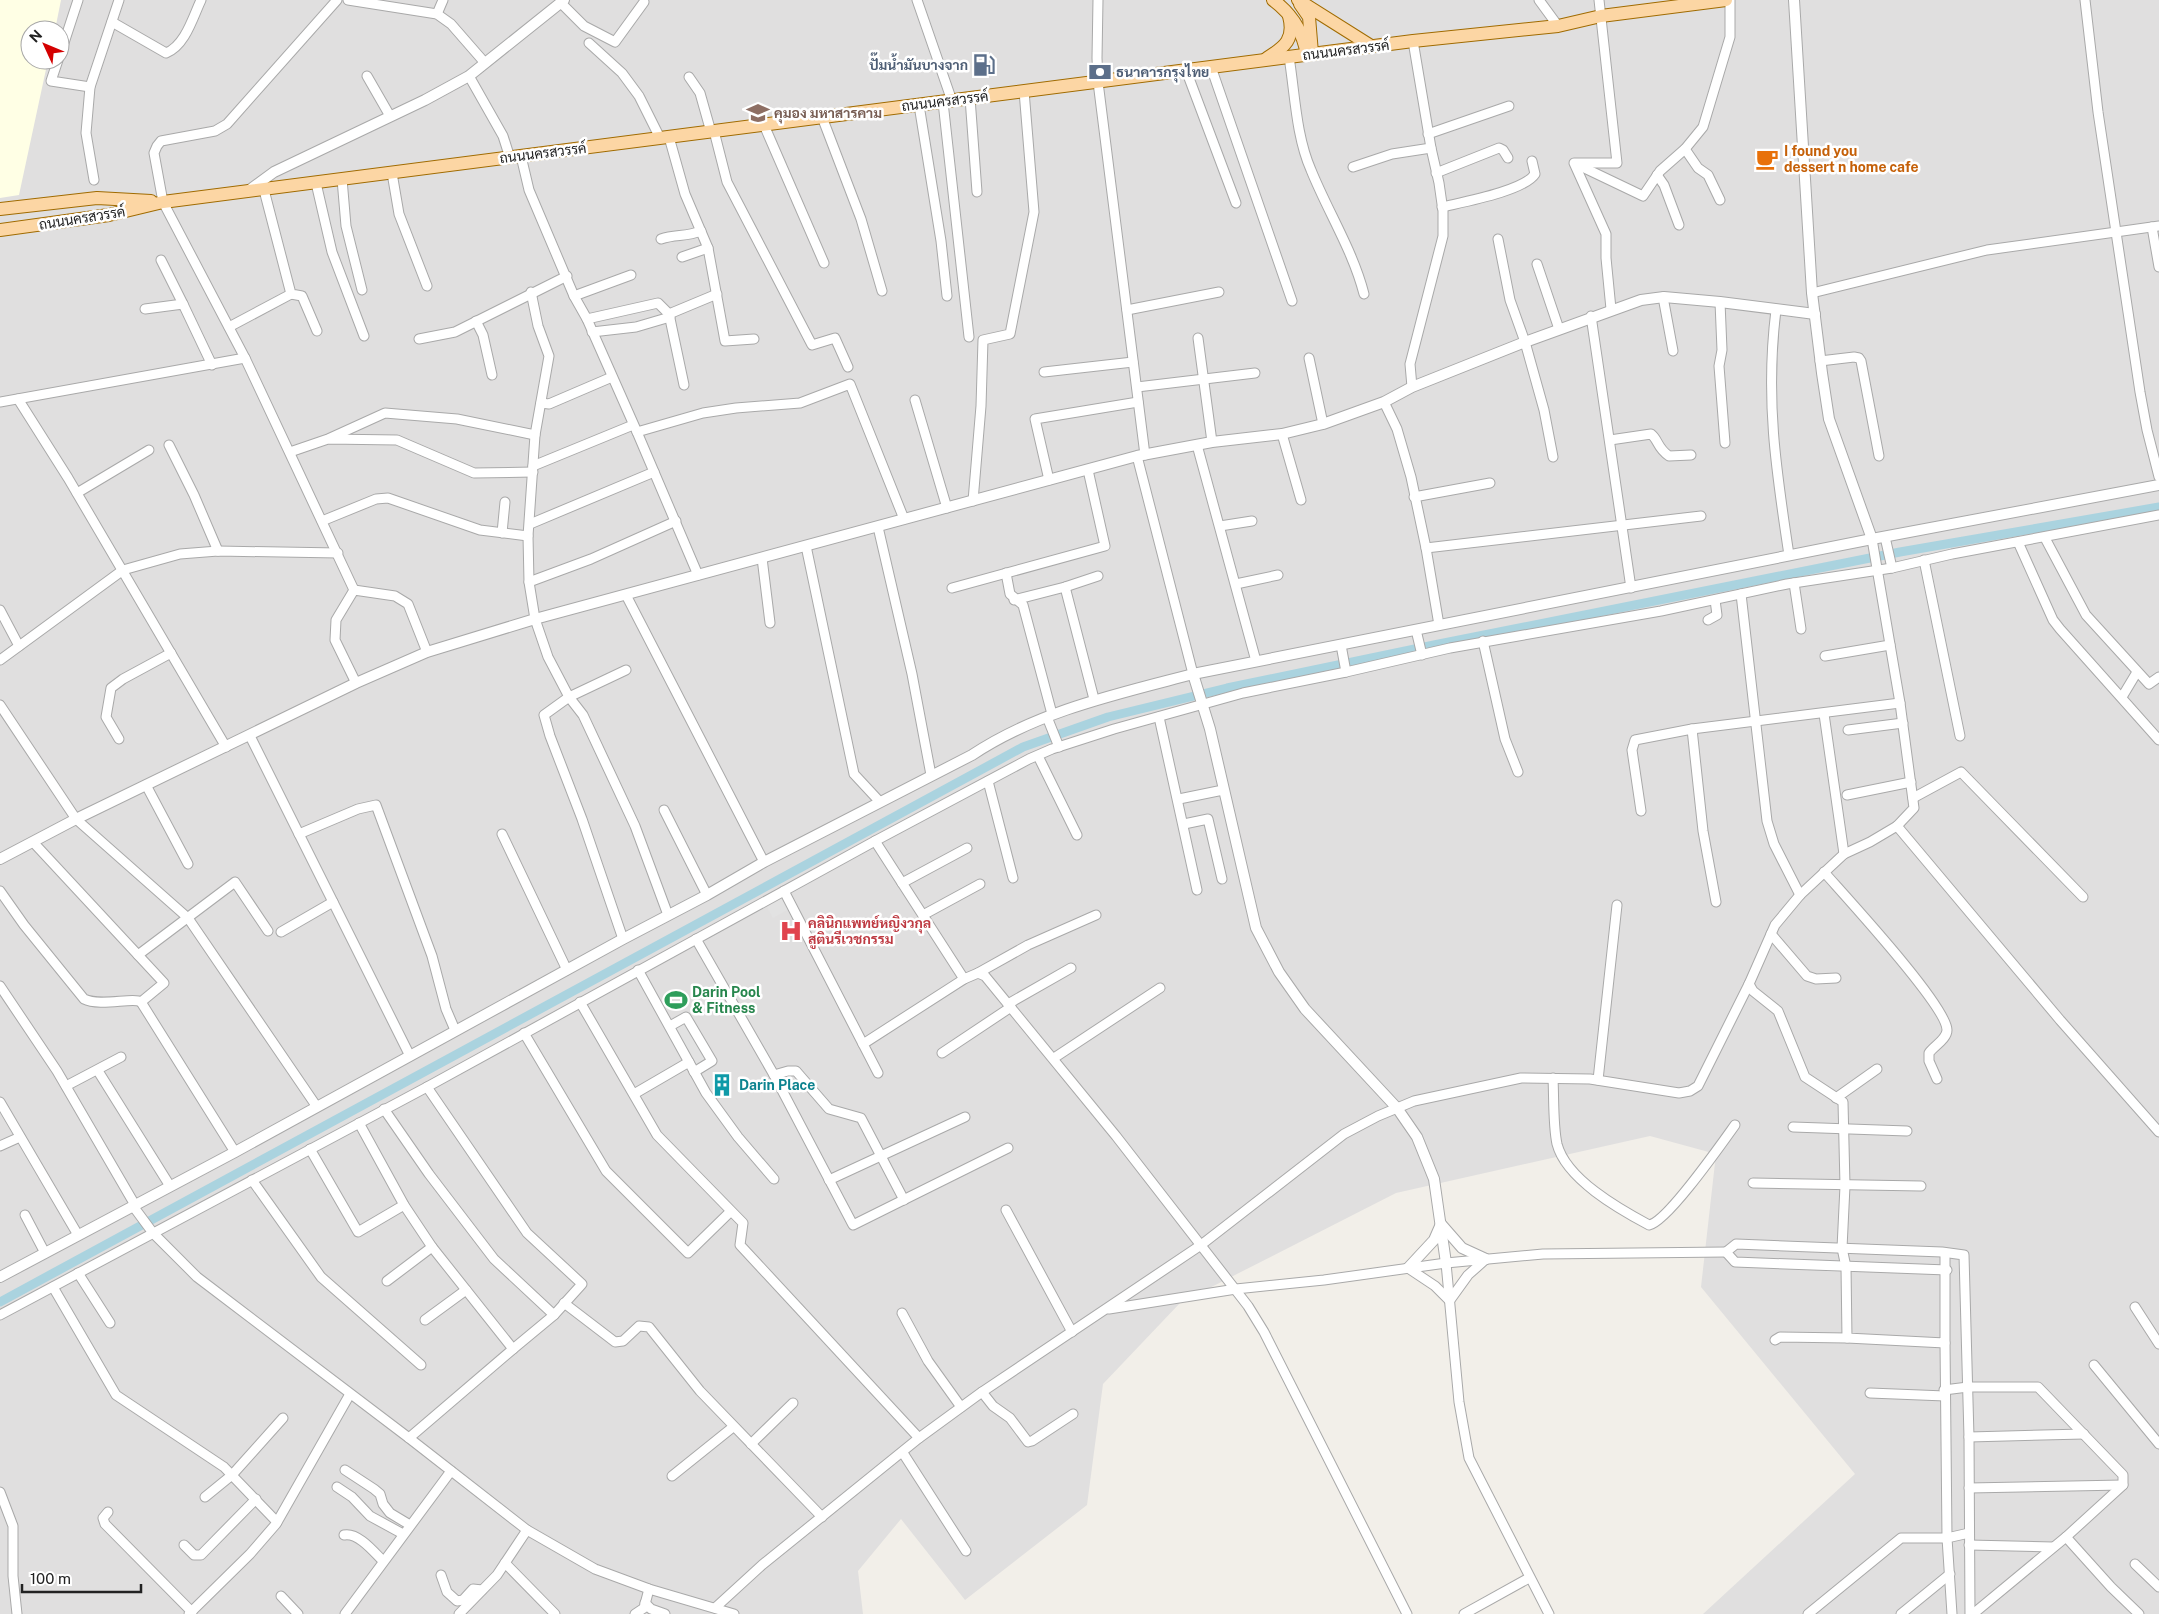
<svg xmlns="http://www.w3.org/2000/svg" width="2159" height="1614" viewBox="0 0 2159 1614" font-family="'Public Sans',Sarabun,sans-serif">
  <rect width="100%" height="100%" fill="#f2efe9"/>
  <path fill="#e0dfdf" fill-rule="evenodd" d="M 0,0 L 2159,0 L 2159,1614 L 1703,1614 L 1855,1474 L 1701,1287 L 1716,1154 L 1650,1136 L 1396,1193 L 1180,1303 L 1103,1384 L 1087,1505 L 965,1600 L 901,1519 L 858,1571 L 863,1614 L 0,1614 ZM 30,30 L 60,30 L 60,60 L 30,60 Z"/>
  <polygon fill="#ffffe5" points="0,0 61,0 55,30 30,30 30,60 48,60 19,195 0,198"/>
  <g fill="#e2e2e2">
    <polygon points="783,897 789,909 773,918 767,907"/>
    <polygon points="686,1019 711,1060 698,1067 674,1025"/>
  </g>
  <g fill="none" stroke-linecap="round" stroke-linejoin="round">
    <polyline stroke="#aad3df" stroke-width="9" points="0,1302 1023,747 1108,717 1227,688 1434,645 1900,552 2159,507"/>
    <defs>
      <g id="minor">
        <polyline points="337,0 227,124 215,131 161,141 157,146 154,153 163,202 245,358 354,590"/>
        <polyline points="348,0 437,14 451,24 485,63"/>
        <polyline points="917,0 952,101"/>
        <polyline points="1098,0 1097,58 1098,82 1145,455"/>
        <polyline points="1539,0 1558,26"/>
        <polyline points="1599,0 1617,163 1574,163 1606,234 1606,258 1611,309"/>
        <polyline points="2085,0 2098,112 2140,392 2147,430 2159,477"/>
        <polyline points="561,3 584,26 615,42 644,2"/>
        <polyline points="437,14 443,0"/>
        <path d="M 112,22 L 166,53 C 185,46 193,17 201,0"/>
        <polyline points="589,43 622,73 639,96 660,138"/>
        <polyline points="60,55 78,0"/>
        <path d="M 1289,57 C 1295,94 1296,136 1311,170 C 1328,212 1353,251 1364,294"/>
        <polyline points="58,60 51,81 90,87"/>
        <polyline points="1211,67 1292,301"/>
        <polyline points="1186,70 1236,203"/>
        <polyline points="367,76 390,116"/>
        <polyline points="469,76 503,136 510,158"/>
        <polyline points="689,77 700,93 711,132"/>
        <polyline points="970,98 977,192"/>
        <polyline points="943,102 969,337"/>
        <polyline points="919,105 941,241 947,296"/>
        <polyline points="822,117 861,219 882,291"/>
        <polyline points="764,125 824,263"/>
        <polyline points="714,131 727,182 812,345 835,338 848,367"/>
        <polyline points="1428,134 1509,106"/>
        <polyline points="669,137 685,194 708,248 725,341 754,339"/>
        <polyline points="1685,149 1698,168 1708,175 1720,200"/>
        <polyline points="521,156 529,190 574,296 587,319 637,432 698,575"/>
        <polyline points="1576,164 1643,196 1660,171 1685,149 1703,127 1730,37 1730,0"/>
        <polyline points="1353,167 1392,154 1431,148"/>
        <polyline points="392,173 399,214 427,286"/>
        <polyline points="1436,173 1499,148 1503,150 1508,158"/>
        <polyline points="1657,175 1664,185 1679,225"/>
        <polyline points="342,179 346,226 362,290"/>
        <polyline points="94,180 86,133 90,87 119,0"/>
        <polyline points="316,183 332,252 364,336"/>
        <polyline points="264,190 291,294 302,296 317,331"/>
        <path d="M 1442,207 C 1463,202 1524,191 1535,174 L 1532,161"/>
        <polyline points="2152,227 2159,267"/>
        <path d="M 661,239 C 675,234 686,237 701,231"/>
        <polyline points="1498,239 1510,300 1525,342 1544,410 1553,457"/>
        <polyline points="682,257 708,248"/>
        <polyline points="161,260 183,304"/>
        <polyline points="1537,264 1559,329"/>
        <polyline points="531,292 538,326 549,356 535,435 528,536 529,582 535,619 548,657 569,697 583,715 635,826 668,915"/>
        <polyline points="1812,293 1987,250 2159,226"/>
        <polyline points="574,296 631,275"/>
        <polyline points="1663,297 1673,351"/>
        <polyline points="1720,302 1722,350 1719,366 1725,443"/>
        <polyline points="145,309 183,304 212,365"/>
        <polyline points="1127,310 1219,292"/>
        <path d="M 1776,310 C 1765,397 1776,470 1789,555"/>
        <polyline points="669,314 684,385"/>
        <polyline points="1591,316 1631,588"/>
        <polyline points="587,319 658,303 669,314 717,294"/>
        <polyline points="476,321 483,335 492,375"/>
        <polyline points="229,327 291,294"/>
        <polyline points="592,332 636,327 670,317"/>
        <polyline points="1198,338 1212,442"/>
        <polyline points="419,339 455,332 567,276"/>
        <polyline points="1309,358 1323,424"/>
        <polyline points="1820,361 1854,357 1859,358 1861,361 1879,456"/>
        <polyline points="1044,372 1133,362"/>
        <polyline points="1137,387 1255,373"/>
        <polyline points="1412,387 1410,364 1443,236 1443,211 1439,183 1431,148 1413,41"/>
        <polyline points="18,399 68,478 226,747"/>
        <polyline points="915,400 947,508"/>
        <polyline points="0,402 245,358"/>
        <polyline points="1384,402 1397,429 1411,477 1426,548 1439,625"/>
        <polyline points="541,403 549,404 612,377"/>
        <polyline points="637,432 703,413 736,408 800,403 850,384 904,519"/>
        <polyline points="1282,434 1301,500"/>
        <polyline points="330,438 385,413 457,419 535,435"/>
        <path d="M 1610,440 L 1651,434 C 1658,439 1657,448 1669,456 L 1691,455"/>
        <polyline points="169,445 194,495 218,551"/>
        <polyline points="1197,445 1256,661"/>
        <polyline points="290,452 328,439 397,440 474,473 533,472"/>
        <polyline points="1137,456 1193,674"/>
        <polyline points="533,466 633,425"/>
        <polyline points="1049,480 1035,419 1138,402"/>
        <polyline points="77,493 149,450"/>
        <polyline points="1414,497 1490,483"/>
        <polyline points="973,501 981,406 983,340 1010,334 1034,212 1024,91"/>
        <polyline points="322,521 376,499 388,498 480,530 528,536"/>
        <polyline points="530,524 654,472"/>
        <polyline points="1220,526 1252,521"/>
        <polyline points="878,527 912,674 931,775"/>
        <polyline points="502,533 505,502"/>
        <polyline points="1885,537 1892,568"/>
        <polyline points="2045,538 2086,615 2149,684 2159,677"/>
        <polyline points="1872,539 1900,703 1914,808 1897,826 1870,842 1844,854 1800,895 1775,925 1749,984 1753,991 1778,1011 1805,1077 1843,1102 1845,1186 1842,1248 1846,1267 1847,1338 1945,1343 1945,1253"/>
        <polyline points="2018,542 2053,620 2060,629 2159,740"/>
        <polyline points="806,546 854,774 880,802"/>
        <polyline points="1426,548 1701,516"/>
        <polyline points="762,558 770,623"/>
        <polyline points="1924,560 1960,736"/>
        <polyline points="1006,573 1010,594 1023,605 1052,714"/>
        <polyline points="529,582 591,559 676,521"/>
        <polyline points="1794,583 1801,629"/>
        <polyline points="1236,584 1278,575"/>
        <polyline points="1065,587 1094,699"/>
        <polyline points="952,588 1105,546 1088,470"/>
        <polyline points="1741,594 1767,821 1774,844 1800,895"/>
        <polyline points="626,595 764,862"/>
        <polyline points="1014,600 1065,587 1098,576"/>
        <polyline points="0,610 19,646"/>
        <polyline points="1708,620 1717,615 1715,600"/>
        <polyline points="1416,630 1422,655"/>
        <polyline points="1483,641 1505,739 1518,772"/>
        <polyline points="1341,645 1346,672"/>
        <polyline points="1825,656 1890,645"/>
        <polyline points="0,660 123,570 180,554 218,551 338,553"/>
        <polyline points="356,683 335,640 336,620 354,590 395,596 408,604 427,652"/>
        <polyline points="2122,697 2137,672"/>
        <polyline points="0,705 76,819 188,918 317,1107"/>
        <polyline points="1824,714 1844,854"/>
        <polyline points="1047,717 1059,747"/>
        <polyline points="1159,717 1197,890"/>
        <polyline points="1848,730 1903,723"/>
        <polyline points="250,736 410,1056"/>
        <polyline points="119,739 106,717 111,688 123,679 171,653"/>
        <polyline points="1038,756 1077,835"/>
        <polyline points="988,781 1013,878"/>
        <polyline points="146,785 188,864"/>
        <polyline points="1847,795 1911,782"/>
        <polyline points="1913,798 1961,772 2083,897"/>
        <polyline points="1179,799 1223,790"/>
        <polyline points="664,810 707,895"/>
        <polyline points="1641,811 1632,750 1635,740 1692,729"/>
        <polyline points="1184,824 1208,819 1222,879"/>
        <polyline points="1897,826 2060,1020 2159,1132"/>
        <polyline points="299,834 358,809 376,805 432,956 446,1009 455,1030"/>
        <polyline points="502,834 567,970"/>
        <polyline points="875,841 964,979"/>
        <polyline points="33,842 138,955 235,882 268,931"/>
        <path d="M 1824,872 C 1845,896 1947,1006 1947,1030 C 1947,1039 1934,1046 1929,1053 L 1929,1061 L 1937,1079"/>
        <polyline points="902,883 967,848"/>
        <path d="M 0,891 L 24,925 L 84,999 C 100,1007 133,997 141,1002"/>
        <polyline points="784,891 863,1044"/>
        <polyline points="1716,902 1703,831 1692,729 1900,703"/>
        <polyline points="923,915 980,884"/>
        <polyline points="281,932 333,902"/>
        <polyline points="1771,934 1807,976 1816,979 1836,978"/>
        <polyline points="623,939 582,819 550,736 544,715 569,697 626,670"/>
        <polyline points="696,939 774,1075 853,1225 1008,1148"/>
        <polyline points="138,955 164,983 141,1002 235,1152"/>
        <polyline points="638,970 706,1093 738,1137 774,1179"/>
        <polyline points="978,973 1028,945 1096,915"/>
        <polyline points="0,986 57,1071 135,1205"/>
        <polyline points="580,1002 657,1135 743,1223 740,1245 919,1438"/>
        <polyline points="1008,1004 1071,968"/>
        <polyline points="670,1026 686,1017 712,1061 694,1072"/>
        <polyline points="524,1033 606,1171 688,1253 730,1212"/>
        <polyline points="942,1053 1011,1007"/>
        <polyline points="1054,1058 1160,988"/>
        <polyline points="98,1071 170,1186"/>
        <polyline points="878,1073 863,1044 964,979 978,973 985,976 1116,1136 1248,1306 1264,1332 1407,1614"/>
        <polyline points="774,1075 788,1071 796,1071 829,1109 861,1118 904,1200"/>
        <path d="M 1553,1078 C 1554,1098 1553,1126 1557,1144 C 1566,1179 1619,1209 1649,1225 C 1667,1222 1722,1143 1735,1125"/>
        <polyline points="1598,1080 1617,905"/>
        <polyline points="66,1086 121,1057"/>
        <polyline points="427,1087 527,1233 582,1284 554,1315 513,1349"/>
        <polyline points="634,1094 689,1062"/>
        <polyline points="1836,1098 1877,1069"/>
        <polyline points="0,1102 78,1235"/>
        <polyline points="384,1109 429,1174 494,1259 554,1315"/>
        <polyline points="359,1123 404,1205 432,1247 513,1349 409,1438"/>
        <polyline points="1793,1127 1907,1131"/>
        <polyline points="0,1146 20,1137"/>
        <polyline points="310,1149 358,1232 404,1205"/>
        <polyline points="252,1180 321,1277 421,1365"/>
        <polyline points="829,1180 965,1117"/>
        <polyline points="1753,1183 1921,1186"/>
        <polyline points="133,1206 153,1233 197,1277 409,1438 527,1530 595,1569 649,1589 734,1614"/>
        <polyline points="1006,1210 1072,1332"/>
        <polyline points="25,1215 45,1253"/>
        <polyline points="1446,1263 1459,1402 1469,1458 1549,1614"/>
        <polyline points="1408,1268 1435,1286 1449,1300"/>
        <polyline points="1947,1270 1735,1262 1726,1252 1736,1244 1942,1252 1964,1255 1969,1437 1970,1614"/>
        <polyline points="78,1273 110,1323"/>
        <polyline points="387,1281 432,1247"/>
        <polyline points="53,1287 116,1395 224,1467 277,1522"/>
        <polyline points="1450,1300 1468,1275 1486,1259"/>
        <polyline points="564,1303 615,1342 623,1341 639,1326 649,1327 700,1391 822,1517"/>
        <polyline points="2135,1307 2159,1344"/>
        <polyline points="1109,1309 1236,1289 1324,1280 1446,1263 1543,1254 1726,1252"/>
        <polyline points="902,1313 928,1361 961,1407"/>
        <polyline points="0,1315 427,1087 875,841 1029,759 1052,749 1114,729 1243,693 1346,672 1450,648 1661,611 1787,584 1892,568 1952,554 2159,515"/>
        <polyline points="425,1320 466,1290"/>
        <polyline points="1775,1340 1780,1337 1847,1338"/>
        <polyline points="2094,1365 2159,1444"/>
        <polyline points="1944,1390 1968,1387 2038,1387 2123,1475 2123,1485 2066,1537 1973,1614"/>
        <polyline points="982,1392 993,1406 1010,1418 1028,1442 1032,1441 1073,1414"/>
        <polyline points="1870,1393 1945,1396"/>
        <polyline points="1969,1437 2084,1434"/>
        <polyline points="751,1444 793,1403"/>
        <polyline points="903,1453 966,1551"/>
        <polyline points="345,1470 374,1489 380,1494 383,1504 390,1513 410,1525"/>
        <polyline points="672,1476 733,1427"/>
        <polyline points="337,1487 352,1497 370,1516 403,1534"/>
        <polyline points="1969,1488 2123,1485"/>
        <polyline points="0,1492 13,1526 13,1576 17,1614"/>
        <polyline points="205,1497 232,1475 283,1418"/>
        <polyline points="108,1512 103,1518 105,1524 192,1612"/>
        <path d="M 344,1535 C 358,1532 374,1552 383,1561"/>
        <polyline points="2066,1537 2111,1587 2139,1614"/>
        <polyline points="184,1545 194,1555 201,1555 256,1499"/>
        <polyline points="1969,1545 2053,1547"/>
        <polyline points="505,1563 555,1614"/>
        <polyline points="2135,1564 2159,1587"/>
        <polyline points="441,1575 447,1592 457,1601 463,1600 473,1589 482,1590"/>
        <polyline points="281,1596 298,1614"/>
        <polyline points="645,1603 651,1609 665,1614"/>
        <polyline points="715,1608 762,1565 919,1438 982,1392 1201,1245 1344,1134 1378,1116 1414,1101 1521,1078 1590,1079 1679,1093 1690,1091 1698,1086 1749,984"/>
        <polyline points="189,1614 250,1554 276,1524 350,1394"/>
        <polyline points="345,1614 451,1471"/>
        <polyline points="459,1614 497,1575 527,1530"/>
        <polyline points="635,1614 644,1608 649,1589"/>
        <polyline points="1464,1614 1529,1578"/>
        <polyline points="1808,1614 1901,1538 1947,1538 1945,1343"/>
        <polyline points="1901,1614 1950,1574"/>
        <polyline points="1952,1614 1947,1538 1969,1533"/>
      </g>
      <g id="tertiary">
        <polyline points="1794,0 1812,293 1822,373 1829,419 1872,539"/>
        <polyline points="248,191 274,172 425,100 469,76 564,0"/>
        <polyline points="1193,674 1210,729 1256,928 1279,972 1305,1009 1397,1108 1417,1137 1434,1179 1446,1263"/>
        <polyline points="0,859 76,819 356,683 427,652 535,619 1137,456 1212,442 1282,434 1323,424 1384,402 1412,387 1525,342 1641,300 1664,297 1720,302 1815,314"/>
        <polyline points="1441,1224 1462,1248 1486,1259"/>
        <polyline points="1408,1268 1434,1240 1441,1224"/>
        <path d="M 0,1277 L 235,1152 L 623,939 L 707,895 L 764,862 L 972,755 C 1038,711 1117,694 1193,674 L 1872,539 L 2159,485"/>
      </g>
      <g id="primary">
        <path d="M 1273,0 C 1292,14 1303,31 1307,55"/>
        <polyline points="1298,0 1371,46"/>
        <polyline points="1300,4 1309,17 1312,53"/>
        <path d="M 1267,58 C 1285,47 1295,39 1289,16"/>
        <polyline points="0,209 97,198 151,201"/>
        <polyline points="0,230 109,215 163,202 1413,41 1558,26 1601,16 1726,0"/>
      </g>
    </defs>
    <use href="#minor" stroke="#a9a9a9" stroke-width="11"/>
    <use href="#tertiary" stroke="#a9a9a9" stroke-width="12"/>
    <use href="#primary" stroke="#a06b00" stroke-width="14"/>
    <use href="#minor" stroke="#fff" stroke-width="9"/>
    <use href="#tertiary" stroke="#fff" stroke-width="10"/>
    <use href="#primary" stroke="#fcd6a4" stroke-width="12"/>
  </g>
  <defs>
    <symbol id="fuel-bare" viewBox="-9 -9 18 18"><path d="M-5.5-6h7V0h2V4h1.3V-2.5L3-4.5l.8-.8L6-3V5H2.5V1h-1V6h-7ZM-4.2-4.7v3.2H.2V-4.7Z" fill="#5c6f8a" stroke="#fff" stroke-width="2.5" paint-order="stroke"/></symbol>
    <symbol id="bank-bare" viewBox="-9 -9 18 18"><path d="M-6-4H6V4H-6ZM0-2.3a2.3 2.3 0 1 0 0 4.6a2.3 2.3 0 1 0 0-4.6Z" fill="#5c6f8a" stroke="#fff" stroke-width="2.5" paint-order="stroke"/></symbol>
    <symbol id="school-bare" viewBox="-9 -9 18 18"><path d="M0-5L7-2L0 1L-7-2ZM-4 1L0 2.5L4 1V4Q0 6-4 4Z" fill="#8d6e63" stroke="#fff" stroke-width="2.5" paint-order="stroke"/></symbol>
    <symbol id="cafe-bare" viewBox="-9 -9 18 18"><path d="M-5.5-4.5H6V0H3Q3 3.5 0 3.5H-2.5Q-5.5 3.5-5.5 0ZM3-3.2v2h1.7v-2ZM-6 4.5H4V6H-6Z" fill="#e8710a" stroke="#fff" stroke-width="2.5" paint-order="stroke"/></symbol>
    <symbol id="hospital-bare" viewBox="-9 -9 18 18"><path d="M-5-5h3v3.5h4V-5h3V5h-3V1.5h-4V5h-3Z" fill="#e0444e" stroke="#fff" stroke-width="2.5" paint-order="stroke"/></symbol>
    <symbol id="stadium-bare" viewBox="-9 -9 18 18"><path d="M0-5a6.5 5 0 1 0 0 10a6.5 5 0 1 0 0-10ZM-3.5-1.8h7v3.6h-7Z" fill="#2e9e5b" stroke="#fff" stroke-width="2.5" paint-order="stroke"/></symbol>
    <symbol id="building-bare" viewBox="-9 -9 18 18"><path d="M-4-6H4V6H1V3H-1V6H-4ZM-2.5-4.3h1.7v1.8h-1.7ZM.8-4.3h1.7v1.8H.8ZM-2.5-1h1.7V.8h-1.7ZM.8-1h1.7V.8H.8Z" fill="#0f9aa8" stroke="#fff" stroke-width="2.5" paint-order="stroke"/></symbol>
  </defs>
  <g fill-rule="evenodd">
    <use href="#fuel-bare" x="968" y="49" width="32" height="32"/>
    <use href="#bank-bare" x="1084" y="56" width="32" height="32"/>
    <use href="#school-bare" x="742" y="97" width="32" height="32"/>
    <use href="#cafe-bare" x="1751" y="143" width="32" height="32"/>
    <use href="#hospital-bare" x="775" y="915" width="32" height="32"/>
    <use href="#stadium-bare" x="660" y="984" width="32" height="32"/>
    <use href="#building-bare" x="706" y="1069" width="32" height="32"/>
  </g>
  <g text-anchor="middle" dominant-baseline="central" stroke-width="5" stroke-linejoin="round" paint-order="stroke">
    <g font-size="14" fill="#222" stroke="#fff">
      <text transform="translate(1346 50) rotate(-7)">ถนนนครสวรรค์</text>
      <text transform="translate(945 101) rotate(-7)">ถนนนครสวรรค์</text>
      <text transform="translate(543 153) rotate(-7)">ถนนนครสวรรค์</text>
      <text transform="translate(82 218) rotate(-9)">ถนนนครสวรรค์</text>
    </g>
    <g font-size="14" font-weight="bold" fill="#4e5e75" stroke="#fff" text-anchor="end">
      <text x="968" y="65">ปั๊มน้ำมันบางจาก</text>
      <text x="1116" y="72" text-anchor="start">ธนาคารกรุงไทย</text>
    </g>
    <g font-size="14" font-weight="bold" fill="#785e54" stroke="#fff" text-anchor="start">
      <text x="774" y="113">คุมอง มหาสารคาม</text>
    </g>
    <g font-size="14" font-weight="bold" fill="#c56008" stroke="#fff" text-anchor="start">
      <text x="1784" y="151">I found you<tspan x="1784" dy="16">dessert n home cafe</tspan></text>
    </g>
    <g font-size="14" font-weight="bold" fill="#be3a42" stroke="#fff" text-anchor="start">
      <text x="808" y="923">คลินิกแพทย์หญิงวกุล<tspan x="808" dy="16">สูตินรีเวชกรรม</tspan></text>
    </g>
    <g font-size="14" font-weight="bold" fill="#27864d" stroke="#fff" text-anchor="start">
      <text x="692" y="992">Darin Pool<tspan x="692" dy="16">&amp; Fitness</tspan></text>
    </g>
    <g font-size="14" font-weight="bold" fill="#0d838f" stroke="#fff" text-anchor="start">
      <text x="739" y="1085">Darin Place</text>
    </g>
  </g>
  <g transform="translate(45 45) rotate(314)"><circle r="24" fill="#ffffff" stroke="#a7a7a7"/>
  <path d="M0-4L9 19L0 12L-9 19Z" fill="#d40000"/>
  <text y="-8" font-size="14" font-weight="bold" text-anchor="middle" fill="#222222">N</text>
  </g>
  <path d="M22 1584v8h119v-8" fill="none" stroke="#222222" stroke-width="2.5"/>
  <text x="30" y="1584" font-size="15" fill="#222222" stroke="#ffffff" stroke-width="4" paint-order="stroke">100 m</text>
</svg>
